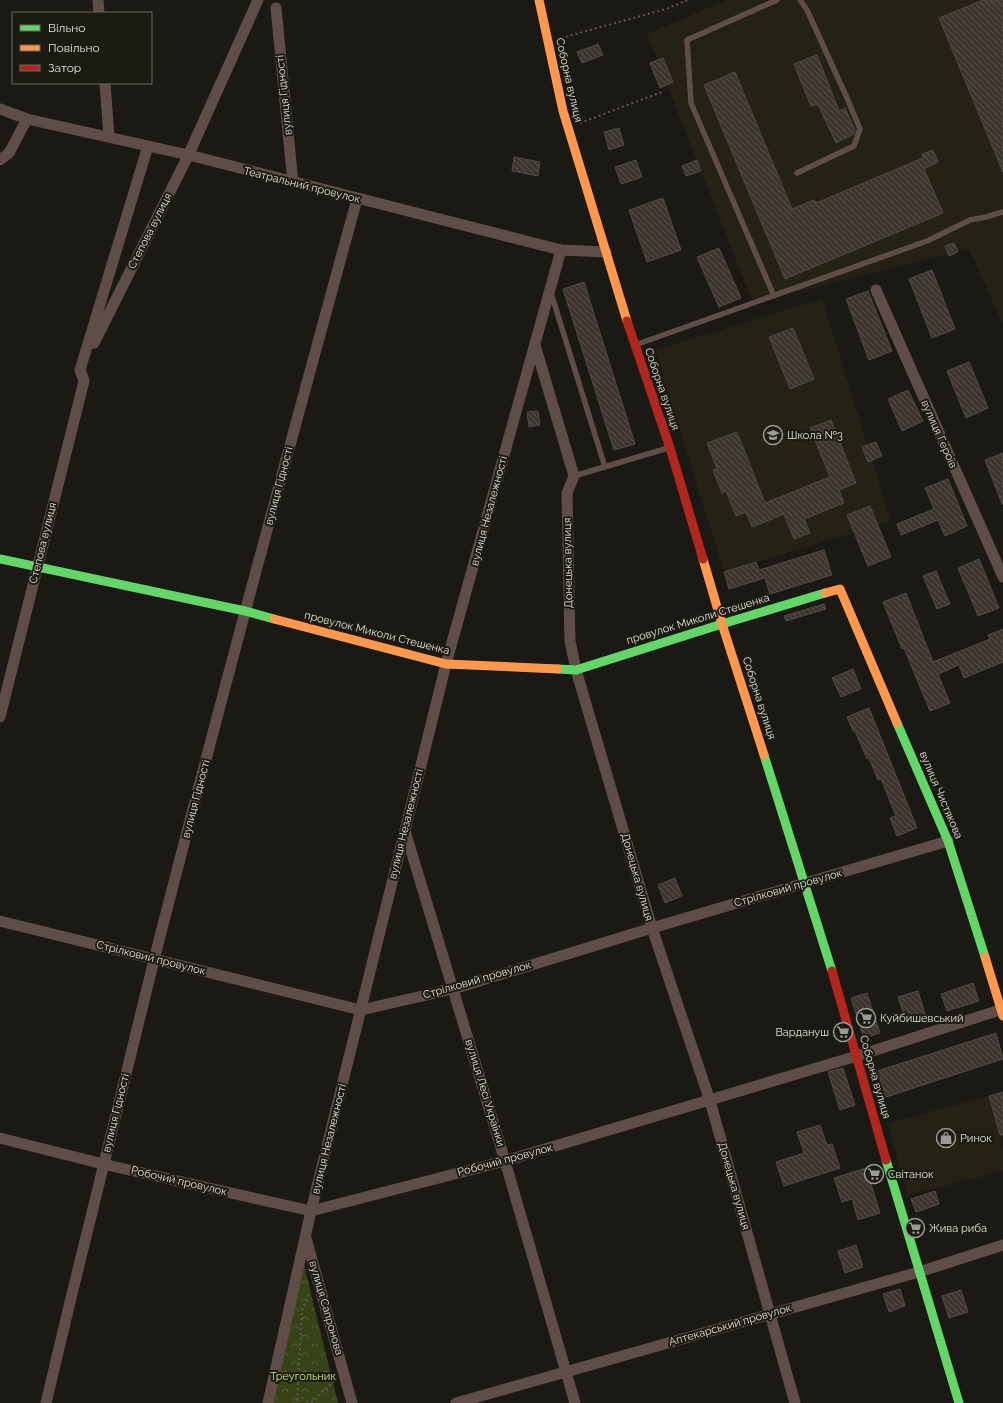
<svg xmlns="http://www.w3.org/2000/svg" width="1003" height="1403" viewBox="0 0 1003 1403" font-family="Raleway,sans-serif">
  <defs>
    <pattern id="park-crowns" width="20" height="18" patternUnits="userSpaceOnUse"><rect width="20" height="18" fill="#374216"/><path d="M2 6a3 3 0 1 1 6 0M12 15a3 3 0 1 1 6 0" fill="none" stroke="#545d37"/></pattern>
    <pattern id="building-back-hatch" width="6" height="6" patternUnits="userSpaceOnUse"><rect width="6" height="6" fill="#3e352e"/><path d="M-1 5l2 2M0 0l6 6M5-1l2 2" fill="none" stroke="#5a524c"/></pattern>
  </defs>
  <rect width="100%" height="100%" fill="#1a1914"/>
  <g fill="#242214">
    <polygon points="727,0 1003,0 1003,324 969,249 753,303 647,34"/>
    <polygon points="822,299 891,521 724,572 655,350"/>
    <polygon points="989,1096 1003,1147 1003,1171 907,1195 888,1123"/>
  </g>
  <polygon fill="url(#park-crowns)" points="304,1265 338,1403 268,1403"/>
  <g fill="url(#building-back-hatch)" stroke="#4e4b48">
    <polygon points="983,0 1003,0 1003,172 939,18"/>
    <polygon points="598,44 603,55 582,63 577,52"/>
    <polygon points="817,55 839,111 845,108 855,130 854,134 836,143 818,104 811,106 794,64"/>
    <polygon points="663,58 673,82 660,88 650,63"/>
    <polygon points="735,72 792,209 814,200 816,203 923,158 922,154 933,150 938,162 924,169 943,213 785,279 704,85"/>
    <polygon points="619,128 624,145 609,150 604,132"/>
    <polygon points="514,157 540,162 538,176 512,171"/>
    <polygon points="636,160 642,177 621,184 615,167"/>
    <polygon points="697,160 701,171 686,176 682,166"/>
    <polygon points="663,198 681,250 647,262 629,210"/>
    <polygon points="954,243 958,252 949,256 945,246"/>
    <polygon points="719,248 741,298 719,307 697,257"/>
    <polygon points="932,270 955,329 932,338 909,279"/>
    <polygon points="584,282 635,444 614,450 563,289"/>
    <polygon points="868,291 892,351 869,360 846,299"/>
    <polygon points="793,328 814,379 790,389 769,337"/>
    <polygon points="969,362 988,408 966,418 947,371"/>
    <polygon points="908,390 923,421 902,431 888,399"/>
    <polygon points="538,411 540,425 529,427 527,412"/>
    <polygon points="831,420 856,483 839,490 844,503 804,519 810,533 794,539 784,514 752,527 746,512 736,516 726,491 722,493 713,470 717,469 707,443 737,432 765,503 830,477 810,428"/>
    <polygon points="876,442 882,456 868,462 862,447"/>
    <polygon points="1003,453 1003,504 1002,504 985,460"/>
    <polygon points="948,479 967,526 945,536 938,520 901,535 897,524 934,509 925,488"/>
    <polygon points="870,506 891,557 868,566 847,515"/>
    <polygon points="824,550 832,575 770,594 765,578 729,589 724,572 756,562 759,570"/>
    <polygon points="979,559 999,608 978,616 958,568"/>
    <polygon points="936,571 950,604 937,609 923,576"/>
    <polygon points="906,593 933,662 990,639 988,635 1003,629 1003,662 964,678 959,665 938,674 950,703 930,711 904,648 902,649 883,602"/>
    <polygon points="824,604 826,609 786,621 784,616"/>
    <polygon points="853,669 861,689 841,697 832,678"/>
    <polygon points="869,708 917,828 897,836 890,818 896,816 881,779 878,780 869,758 867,759 855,731 853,731 847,717"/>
    <polygon points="675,878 682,896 665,903 658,885"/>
    <polygon points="973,983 979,1001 947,1011 941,994"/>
    <polygon points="918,991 926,1017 907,1023 898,997"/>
    <polygon points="867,993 880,1033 864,1038 851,998"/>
    <polygon points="996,1033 1003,1059 886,1097 877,1071"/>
    <polygon points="843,1068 855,1105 840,1110 828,1072"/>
    <polygon points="1003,1092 1003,1135 1000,1135 989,1096"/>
    <polygon points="820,1125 827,1145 832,1144 840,1168 784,1186 776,1162 804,1153 797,1132"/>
    <polygon points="866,1168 880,1213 858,1220 852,1199 842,1202 834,1178"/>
    <polygon points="935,1191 939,1204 916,1212 911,1199"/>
    <polygon points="856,1245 863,1267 845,1273 838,1251"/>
    <polygon points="900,1289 905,1306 889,1312 883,1294"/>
    <polygon points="961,1290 968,1312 949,1318 942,1296"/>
  </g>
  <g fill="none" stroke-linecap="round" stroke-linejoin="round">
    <g stroke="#615752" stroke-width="2" stroke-dasharray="2 3" stroke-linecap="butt">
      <polyline points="561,38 666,9 688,0"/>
      <polyline points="580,123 662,92"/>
      <polyline points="297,1400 302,1310 309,1293"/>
      <polyline points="293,1403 302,1398 310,1403"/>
      <polyline points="311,1403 335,1380"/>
    </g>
    <g stroke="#5f4e48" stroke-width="5.5">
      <polyline points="797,173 854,146 860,129 847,98 807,10 800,0"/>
      <polyline points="551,293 605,467"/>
      <polyline points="774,296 691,103 687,40 777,0"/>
      <polyline points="635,345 927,241 970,220 986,217 1003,212"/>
      <polyline points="574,476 668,448"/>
    </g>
    <g stroke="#5f4e48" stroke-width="11">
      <polyline points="98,0 99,13"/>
      <polyline points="276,8 293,183"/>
      <polyline points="105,83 109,137"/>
      <polyline points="0,109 27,119 193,156 561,250 606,252"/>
      <polyline points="0,160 9,153 27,119"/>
      <polyline points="876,290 1003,577"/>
      <polyline points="94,343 188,156 258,0"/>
      <polyline points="535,345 574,476 567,493 570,641 576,670 652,928 710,1101 795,1403"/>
      <polyline points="0,717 84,381 80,370 148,146"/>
      <polyline points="405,831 505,1161 575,1403"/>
      <polyline points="0,921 361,1010 453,989 652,928 948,841"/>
      <polyline points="0,1138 103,1164 311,1211 505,1161 857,1056 1003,1009"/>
      <polyline points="306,1238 352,1403"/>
      <path d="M 46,1403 C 81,1255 117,1107 154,960 C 219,705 288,452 357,199"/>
      <polyline points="268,1403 311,1211 446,664 561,250"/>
      <polyline points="456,1403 919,1272 1003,1245"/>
    </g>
    <g stroke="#63d668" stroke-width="9">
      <polyline points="0,559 245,611 274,619"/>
      <polyline points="558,669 576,670 722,624 825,593"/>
      <polyline points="897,723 948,841 985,957"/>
      <polyline points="764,755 832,971"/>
      <polyline points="886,1160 959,1403"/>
    </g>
    <g stroke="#ff974d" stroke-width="9">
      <polyline points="539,0 563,111 627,321"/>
      <polyline points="703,559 722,624 764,755"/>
      <polyline points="825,593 840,589 897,723"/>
      <polyline points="274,619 446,664 558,669"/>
      <polyline points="985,957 1003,1016"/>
    </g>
    <g stroke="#b3261e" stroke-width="9">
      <polyline points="627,321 670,448 703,559"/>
      <polyline points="832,971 886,1160"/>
    </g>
  </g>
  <defs>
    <symbol id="school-ring" viewBox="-11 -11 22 22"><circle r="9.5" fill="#1c1b12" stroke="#9b9a94" stroke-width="1.5"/><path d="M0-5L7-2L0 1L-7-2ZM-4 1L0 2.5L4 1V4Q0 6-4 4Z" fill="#9b9a94"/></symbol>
    <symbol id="supermarket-ring" viewBox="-11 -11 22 22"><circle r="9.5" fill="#1c1b12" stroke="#9b9a94" stroke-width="1.5"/><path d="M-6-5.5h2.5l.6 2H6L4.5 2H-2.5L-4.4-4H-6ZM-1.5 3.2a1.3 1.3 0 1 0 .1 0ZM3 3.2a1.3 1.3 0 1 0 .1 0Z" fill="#9b9a94"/></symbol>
    <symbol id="shop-ring" viewBox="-11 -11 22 22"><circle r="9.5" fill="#1c1b12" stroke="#9b9a94" stroke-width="1.5"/><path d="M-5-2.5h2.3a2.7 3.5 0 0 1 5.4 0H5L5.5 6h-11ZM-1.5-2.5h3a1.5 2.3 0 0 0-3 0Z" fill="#9b9a94"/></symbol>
  </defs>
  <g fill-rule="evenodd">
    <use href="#school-ring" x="762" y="424" width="22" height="22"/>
    <use href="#supermarket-ring" x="855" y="1007" width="22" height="22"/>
    <use href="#supermarket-ring" x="832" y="1021" width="22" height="22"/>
    <use href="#shop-ring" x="935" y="1127" width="22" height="22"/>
    <use href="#supermarket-ring" x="863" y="1163" width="22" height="22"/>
    <use href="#supermarket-ring" x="904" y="1217" width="22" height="22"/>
  </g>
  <g text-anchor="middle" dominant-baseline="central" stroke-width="4" stroke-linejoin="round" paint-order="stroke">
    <g font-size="11" fill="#e0dfd9" stroke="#1c1b12">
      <text transform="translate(569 80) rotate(77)">Соборна вулиця</text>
      <text transform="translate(284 95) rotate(-96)">вулиця Гідності</text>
      <text transform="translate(302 185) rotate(14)">Театральний провулок</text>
      <text transform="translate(150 231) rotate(-63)">Степова вулиця</text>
      <text transform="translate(662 389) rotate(71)">Соборна вулиця</text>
      <text transform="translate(939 434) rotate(66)">вулиця Героїв</text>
      <text transform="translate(279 486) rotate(-75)">вулиця Гідності</text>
      <text transform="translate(489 511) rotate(-75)">вулиця Незалежності</text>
      <text transform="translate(43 543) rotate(-76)">Степова вулиця</text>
      <text transform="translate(568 563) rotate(-91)">Донецька вулиця</text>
      <text transform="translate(698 619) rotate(-17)">провулок Миколи Стешенка</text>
      <text transform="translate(377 633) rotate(14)">провулок Миколи Стешенка</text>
      <text transform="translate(759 698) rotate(72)">Соборна вулиця</text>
      <text transform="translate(941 795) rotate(67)">вулиця Чистякова</text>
      <text transform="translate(196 799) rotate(-75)">вулиця Гідності</text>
      <text transform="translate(406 824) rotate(-76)">вулиця Незалежності</text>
      <text transform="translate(637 877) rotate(74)">Донецька вулиця</text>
      <text transform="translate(788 888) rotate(-16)">Стрілковий провулок</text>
      <text transform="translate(151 958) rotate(14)">Стрілковий провулок</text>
      <text transform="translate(477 980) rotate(-16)">Стрілковий провулок</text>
      <text transform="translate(875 1077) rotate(74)">Соборна вулиця</text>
      <text transform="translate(485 1093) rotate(73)">вулиця Лесі Українки</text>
      <text transform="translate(116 1113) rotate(-76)">вулиця Гідності</text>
      <text transform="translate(329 1139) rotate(-76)">вулиця Незалежності</text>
      <text transform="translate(505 1160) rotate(-15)">Робочий провулок</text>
      <text transform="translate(179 1181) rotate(13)">Робочий провулок</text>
      <text transform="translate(734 1186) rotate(74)">Донецька вулиця</text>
      <text transform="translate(326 1308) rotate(74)">вулиця Сапронова</text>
      <text transform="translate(730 1325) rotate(-16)">Аптекарський провулок</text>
    </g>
    <g font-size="11" fill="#e0dfd9" stroke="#1c1b12" text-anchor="start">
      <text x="787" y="435">Школа №3</text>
      <text x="880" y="1018">Куйбишевський</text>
      <text x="829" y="1032" text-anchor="end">Вардануш</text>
      <text x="960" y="1138">Ринок</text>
      <text x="888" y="1174">Світанок</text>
      <text x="929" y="1228">Жива риба</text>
    </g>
    <g font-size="11" fill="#c9ec6d" stroke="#1c1b12">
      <text x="303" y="1376">Треугольник</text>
    </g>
  </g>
  <rect x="12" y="12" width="140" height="72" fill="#1c1b12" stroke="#6a6962"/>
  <rect x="20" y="25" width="20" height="6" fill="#63d668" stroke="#6a6962"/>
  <text x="48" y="32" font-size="12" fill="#e0dfd9">Вільно</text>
  <rect x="20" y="45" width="20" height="6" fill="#ff974d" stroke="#6a6962"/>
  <text x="48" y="52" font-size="12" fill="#e0dfd9">Повільно</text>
  <rect x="20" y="65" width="20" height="6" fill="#b3261e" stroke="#6a6962"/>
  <text x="48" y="72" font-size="12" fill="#e0dfd9">Затор</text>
</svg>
